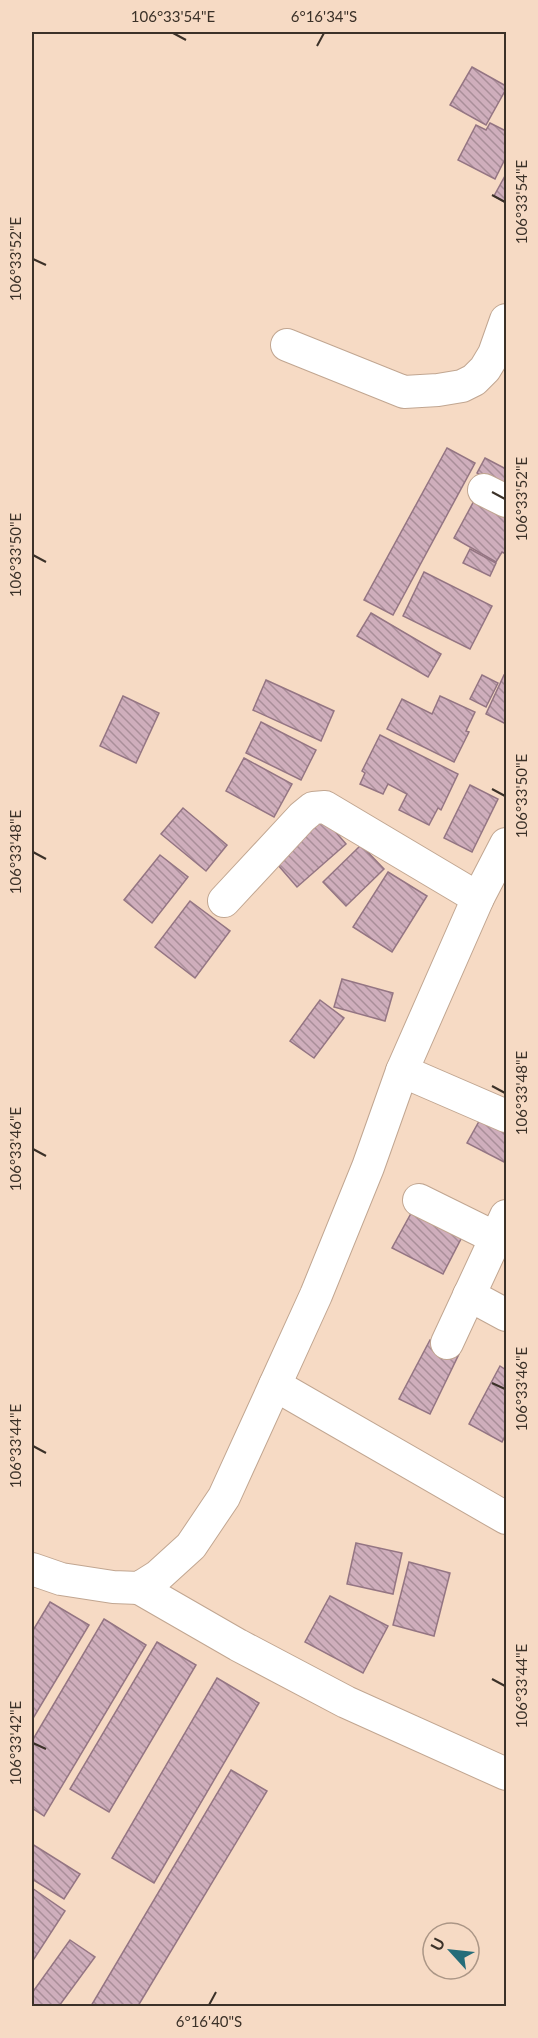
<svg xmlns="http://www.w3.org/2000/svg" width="538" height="2038" viewBox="0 0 538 2038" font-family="Lato,sans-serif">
  <defs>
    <pattern id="building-back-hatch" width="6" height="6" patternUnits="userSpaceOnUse" patternTransform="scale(1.5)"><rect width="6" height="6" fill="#cfaebc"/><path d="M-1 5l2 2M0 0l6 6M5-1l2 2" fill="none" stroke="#a98e99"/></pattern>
  </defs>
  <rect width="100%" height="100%" fill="#f6dac4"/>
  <g fill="url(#building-back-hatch)" stroke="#947583" stroke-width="1.5">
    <polygon points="472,67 506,86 506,89 486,125 450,105"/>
    <polygon points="490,123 506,131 506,157 495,179 458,160 476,125 486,130"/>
    <polygon points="506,174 506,203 494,196"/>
    <polygon points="447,448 475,463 393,615 364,600"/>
    <polygon points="485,458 506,469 506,489 477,473"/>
    <polygon points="475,499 506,516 506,554 502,552 496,562 454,538"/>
    <polygon points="470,549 496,563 490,576 463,563"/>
    <polygon points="424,572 492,606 470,649 403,616"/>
    <polygon points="371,613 441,654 428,677 357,636"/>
    <polygon points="482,675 498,683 486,707 470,699"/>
    <polygon points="504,675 506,676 506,724 486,714"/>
    <polygon points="266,680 334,711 321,741 253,710"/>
    <polygon points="123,696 159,713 136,763 100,746"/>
    <polygon points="440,696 475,712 466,731 469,732 454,762 387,729 402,699 432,714"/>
    <polygon points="261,722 316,750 301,780 246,753"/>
    <polygon points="380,735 458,774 441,810 438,808 429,825 399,810 407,794 388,784 383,794 360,784 365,773 362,771"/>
    <polygon points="244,758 292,784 274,817 226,791"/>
    <polygon points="470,785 498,799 472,852 444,838"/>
    <polygon points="183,808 227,845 206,871 161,834"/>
    <polygon points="320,814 346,844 297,887 271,857"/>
    <polygon points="361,845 384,869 346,906 323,882"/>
    <polygon points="160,855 188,877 152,923 124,900"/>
    <polygon points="388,872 427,896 392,952 353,927"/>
    <polygon points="190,901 230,931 195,978 155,947"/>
    <polygon points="342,979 393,993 385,1021 334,1007"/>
    <polygon points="320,1000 344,1018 314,1058 290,1041"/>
    <polygon points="482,1116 506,1129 506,1163 467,1143"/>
    <polygon points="414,1208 464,1233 443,1274 392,1248"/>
    <polygon points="430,1340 459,1354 430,1414 399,1399"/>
    <polygon points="500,1366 506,1370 506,1434 502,1442 469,1424"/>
    <polygon points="356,1543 402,1553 393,1594 347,1584"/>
    <polygon points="409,1562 450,1573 434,1636 393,1625"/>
    <polygon points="330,1596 388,1626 363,1673 305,1642"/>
    <polygon points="50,1602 89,1625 32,1720 32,1632"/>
    <polygon points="104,1619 146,1645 44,1816 32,1808 32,1741"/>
    <polygon points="157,1642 196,1665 109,1812 70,1789"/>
    <polygon points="217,1678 259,1703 154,1883 112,1858"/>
    <polygon points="231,1770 267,1791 138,2006 91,2006"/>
    <polygon points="32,1844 80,1874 64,1899 32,1879"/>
    <polygon points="32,1888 65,1911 32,1962"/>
    <polygon points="70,1940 95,1957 59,2006 32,2006 32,1993"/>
  </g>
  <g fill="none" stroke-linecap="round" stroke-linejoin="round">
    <defs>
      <g id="street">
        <polyline points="287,345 404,392 438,390 462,386 474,380 485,369 494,354 506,320"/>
        <polyline points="484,490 506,501"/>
        <polyline points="224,901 302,817 313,808 325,807 478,898"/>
        <polyline points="402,1071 506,1116"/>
        <polyline points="419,1200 496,1238"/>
        <polyline points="469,1295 506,1315"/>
        <polyline points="447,1343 506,1216"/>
        <polyline points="275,1385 506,1518"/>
        <polyline points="32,1569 61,1579 113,1587 139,1588 158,1576 191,1546 224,1497 316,1295 368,1167 402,1071 478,898 506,844"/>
        <polyline points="139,1588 238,1645 346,1702 506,1774"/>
      </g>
    </defs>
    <use href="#street" stroke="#c1a691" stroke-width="34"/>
    <use href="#street" stroke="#fff" stroke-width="32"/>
  </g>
  <path fill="none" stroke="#3b3128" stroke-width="2" d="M 173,33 L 186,40M 317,46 L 324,33M 492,195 L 505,202M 33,259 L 46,265M 492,492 L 505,499M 33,555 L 46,562M 492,789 L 505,796M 33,852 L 46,859M 492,1086 L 505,1093M 33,1149 L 46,1156M 492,1383 L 505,1389M 33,1446 L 46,1453M 492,1679 L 505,1686M 33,1743 L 46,1749M 209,2005 L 216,1992"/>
  <rect width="538" height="2038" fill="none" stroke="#f6dac4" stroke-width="66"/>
  <g transform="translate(451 1951) rotate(297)"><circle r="28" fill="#f6dac4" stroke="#ab9686" stroke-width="1.5"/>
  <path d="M0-4.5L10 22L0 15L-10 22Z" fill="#256d79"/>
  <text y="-9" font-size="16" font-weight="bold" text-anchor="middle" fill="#3b3128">U</text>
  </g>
  <rect x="33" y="33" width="472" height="1972" fill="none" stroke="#3b3128" stroke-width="2"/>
  <g font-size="15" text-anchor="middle" fill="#3b3128">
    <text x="173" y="22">106°33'54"E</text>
    <text x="324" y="22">6°16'34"S</text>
    <text transform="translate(522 202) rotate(-90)" y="5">106°33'54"E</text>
    <text transform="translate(16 259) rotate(-90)" y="5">106°33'52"E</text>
    <text transform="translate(522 499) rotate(-90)" y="5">106°33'52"E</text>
    <text transform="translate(16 555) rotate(-90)" y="5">106°33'50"E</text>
    <text transform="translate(522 796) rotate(-90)" y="5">106°33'50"E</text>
    <text transform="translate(16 852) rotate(-90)" y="5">106°33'48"E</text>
    <text transform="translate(522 1093) rotate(-90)" y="5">106°33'48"E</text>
    <text transform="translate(16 1149) rotate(-90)" y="5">106°33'46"E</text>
    <text transform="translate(522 1389) rotate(-90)" y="5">106°33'46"E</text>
    <text transform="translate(16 1446) rotate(-90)" y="5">106°33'44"E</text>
    <text transform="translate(522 1686) rotate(-90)" y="5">106°33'44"E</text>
    <text transform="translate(16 1743) rotate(-90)" y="5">106°33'42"E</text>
    <text x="209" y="2027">6°16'40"S</text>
  </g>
</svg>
